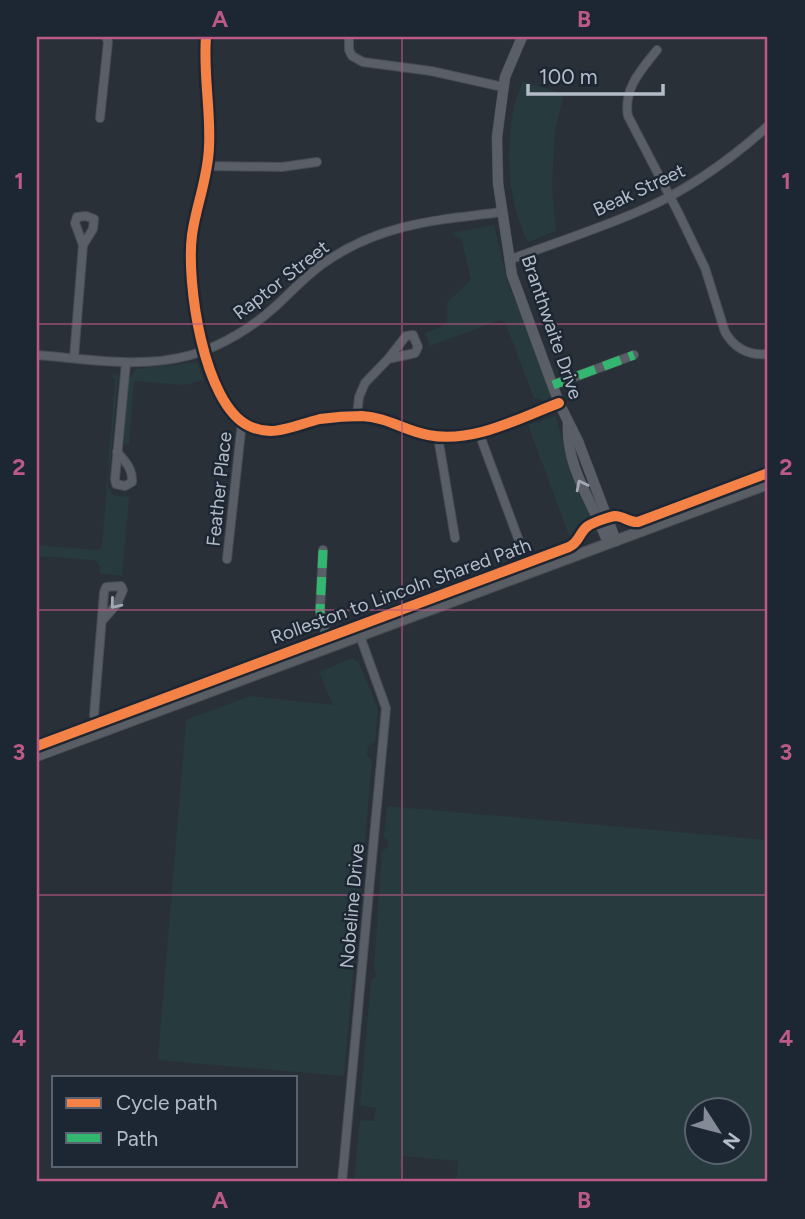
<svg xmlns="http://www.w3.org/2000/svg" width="805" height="1219" viewBox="0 0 805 1219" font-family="Figtree,sans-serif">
  <rect width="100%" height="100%" fill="#2a3038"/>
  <g fill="#273a3e" fill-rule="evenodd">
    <path d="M 522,81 L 564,94 L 555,131 L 552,185 L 556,231 L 528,242 C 508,204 506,154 513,113 C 514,102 520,92 522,81 Z"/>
    <path d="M 494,225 L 508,284 L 559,403 L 534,398 L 505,322 L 500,320 L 430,346 L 425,333 C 448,325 449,326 447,302 L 471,280 L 462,240 L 452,233 Z"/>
    <polygon points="197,362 204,380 184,385 134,381 129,444 124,444 129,379 136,369"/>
    <polygon points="111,375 118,376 108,487 113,495 129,497 122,576 100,573 100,566 95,560 37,556 37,545 97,550 102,548 115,380"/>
    <polygon points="556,416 572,478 589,508 598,531 572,543 528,425"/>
    <polygon points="352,658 359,663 378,709 375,742 368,746 367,755 372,760 344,1076 158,1060 186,720 250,696 333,705 319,672"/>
    <path d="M 387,806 L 768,840 L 768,1182 L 456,1182 L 458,1161 L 403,1156 L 400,1182 L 354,1182 L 360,1120 L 374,1121 L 376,1108 L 360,1105 L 371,980 L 376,976 L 374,967 L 382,851 L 388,847 L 388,841 L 384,837 ZM 696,1110 L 738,1110 L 738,1152 L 696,1152 Z"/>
  </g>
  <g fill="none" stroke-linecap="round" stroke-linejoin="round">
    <defs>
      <g id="minor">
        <path d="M 206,37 C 203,74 211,110 209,147 C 208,178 196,206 192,235 C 186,281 203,404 249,426 C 274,438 295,425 320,419 C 334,417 348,416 362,416 C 386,417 406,431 428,435 C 473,444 519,418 559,403"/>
        <polyline points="349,37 349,50 352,56 363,62 431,71 503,87"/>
        <path d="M 657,50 C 641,70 623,89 628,116 L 678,212 L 705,268 L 725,332 C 735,349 749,356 768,354"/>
        <polyline points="100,118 108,42 106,37"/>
        <polyline points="208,166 282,167 317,162"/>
        <path d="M 509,260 C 552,244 595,230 637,212 C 685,192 729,161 768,126"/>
        <path d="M 37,355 C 87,359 141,369 191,355 C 222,346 253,327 277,305 C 292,291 305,277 321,265 C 378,224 435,220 502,212"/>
        <polyline points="74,358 83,245 75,223 77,217 86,216 94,219 93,229 83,245"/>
        <polyline points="553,385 634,355"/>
        <polyline points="357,416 359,397 365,383 388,359 406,336 413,335 418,347 415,353 388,359"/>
        <polyline points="479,433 518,538"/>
        <polyline points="438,437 455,538"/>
        <path d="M 117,452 C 125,461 133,469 132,482 L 125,486 L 116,484 L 115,479 L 126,363"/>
        <polyline points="323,550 320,611 329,647"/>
        <polyline points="227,559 242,422"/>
        <polyline points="99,733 94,715 104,592 106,587 121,586 123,590 117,604 102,621"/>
        <polyline points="342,1182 386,708 360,636"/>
      </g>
      <g id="tertiary">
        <polyline points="522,37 505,77 497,137 498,183 512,275 559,403 578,441 616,541"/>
        <path d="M 568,423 C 566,469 593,502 608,543"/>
      </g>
      <polyline id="secondary" points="37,756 768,484"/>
    </defs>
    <use href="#minor" stroke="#484c53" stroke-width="10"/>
    <use href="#tertiary" stroke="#484c53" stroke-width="11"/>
    <use href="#secondary" stroke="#484c53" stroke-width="12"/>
    <use href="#minor" stroke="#5a5e66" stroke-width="8"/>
    <use href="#tertiary" stroke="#5a5e66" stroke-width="10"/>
    <use href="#secondary" stroke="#595d64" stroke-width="10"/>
    <g stroke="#33b770" stroke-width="9" stroke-dasharray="18 9" stroke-linecap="butt">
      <polyline points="553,385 634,355"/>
      <polyline points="323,550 320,611 328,644"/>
    </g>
    <defs>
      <g id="cycleway">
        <path d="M 206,37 C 203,74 211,110 209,147 C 208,178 196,206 192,235 C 186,281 203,404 249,426 C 274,438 295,425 320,419 C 334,417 348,416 362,416 C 386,417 406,431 428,435 C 473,444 519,418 559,403"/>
        <path d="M 37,746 L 569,547 C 580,542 579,532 588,526 C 594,522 609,517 615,516 C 624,516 629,523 638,522 L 768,473"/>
      </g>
    </defs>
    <use href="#cycleway" stroke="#1d2633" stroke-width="15"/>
    <use href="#cycleway" stroke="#f48246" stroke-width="10"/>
  </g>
  <defs><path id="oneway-chevron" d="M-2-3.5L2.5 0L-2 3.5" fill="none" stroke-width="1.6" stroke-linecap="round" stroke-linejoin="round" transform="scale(1.75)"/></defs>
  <g stroke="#a2a9b5">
    <use href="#oneway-chevron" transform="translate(581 485) rotate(-117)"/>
    <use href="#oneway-chevron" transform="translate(115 604) rotate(129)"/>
  </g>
  <path fill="none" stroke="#bc5a87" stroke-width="2" stroke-opacity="0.55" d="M 402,37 L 402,1182M 37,324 L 768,324M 37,610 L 768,610M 37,895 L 768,895"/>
  <g text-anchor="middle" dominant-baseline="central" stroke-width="5" stroke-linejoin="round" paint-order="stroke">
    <g font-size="19" fill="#b4bcc9" stroke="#1d2633">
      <text transform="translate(639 190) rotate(-25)">Beak Street</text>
      <text transform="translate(281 280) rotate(-38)">Raptor Street</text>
      <text transform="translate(552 327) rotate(71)">Branthwaite Drive</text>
      <text transform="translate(219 489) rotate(-84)">Feather Place</text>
      <text transform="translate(401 591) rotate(-20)">Rolleston to Lincoln Shared Path</text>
      <text transform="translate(352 906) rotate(-85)">Nobeline Drive</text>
    </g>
  </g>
  <rect width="805" height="1219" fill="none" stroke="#1d2633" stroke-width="77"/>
  <rect x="52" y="1076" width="245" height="91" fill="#1d2633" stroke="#59626f" stroke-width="2"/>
  <rect x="66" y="1098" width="35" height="10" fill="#f48246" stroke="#59626f" stroke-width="2"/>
  <text x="116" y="1110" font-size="21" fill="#b4bcc9">Cycle path</text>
  <rect x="66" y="1133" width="35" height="10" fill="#33b770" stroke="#59626f" stroke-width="2"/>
  <text x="116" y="1146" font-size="21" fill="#b4bcc9">Path</text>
  <g transform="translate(718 1131) rotate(126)"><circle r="33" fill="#1d2633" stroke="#59626f" stroke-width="2"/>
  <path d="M0-5L12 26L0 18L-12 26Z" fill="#848b96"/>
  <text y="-10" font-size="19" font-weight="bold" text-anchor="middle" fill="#b4bcc9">N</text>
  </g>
  <path d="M528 84v10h135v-10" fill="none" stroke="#b4bcc9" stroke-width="3.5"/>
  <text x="539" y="84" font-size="21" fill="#b4bcc9" stroke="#1d2633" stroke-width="5" paint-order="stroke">100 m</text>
  <rect x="38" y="38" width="728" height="1142" fill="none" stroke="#bc5a87" stroke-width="2.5"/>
  <g font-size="23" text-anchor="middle" font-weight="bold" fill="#bc5a87">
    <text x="220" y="27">A</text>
    <text x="584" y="27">B</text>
    <text x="19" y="189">1</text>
    <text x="786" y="189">1</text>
    <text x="19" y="475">2</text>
    <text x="786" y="475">2</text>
    <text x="19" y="760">3</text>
    <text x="786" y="760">3</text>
    <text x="19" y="1046">4</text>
    <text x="786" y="1046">4</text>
    <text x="220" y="1208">A</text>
    <text x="584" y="1208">B</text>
  </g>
</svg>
